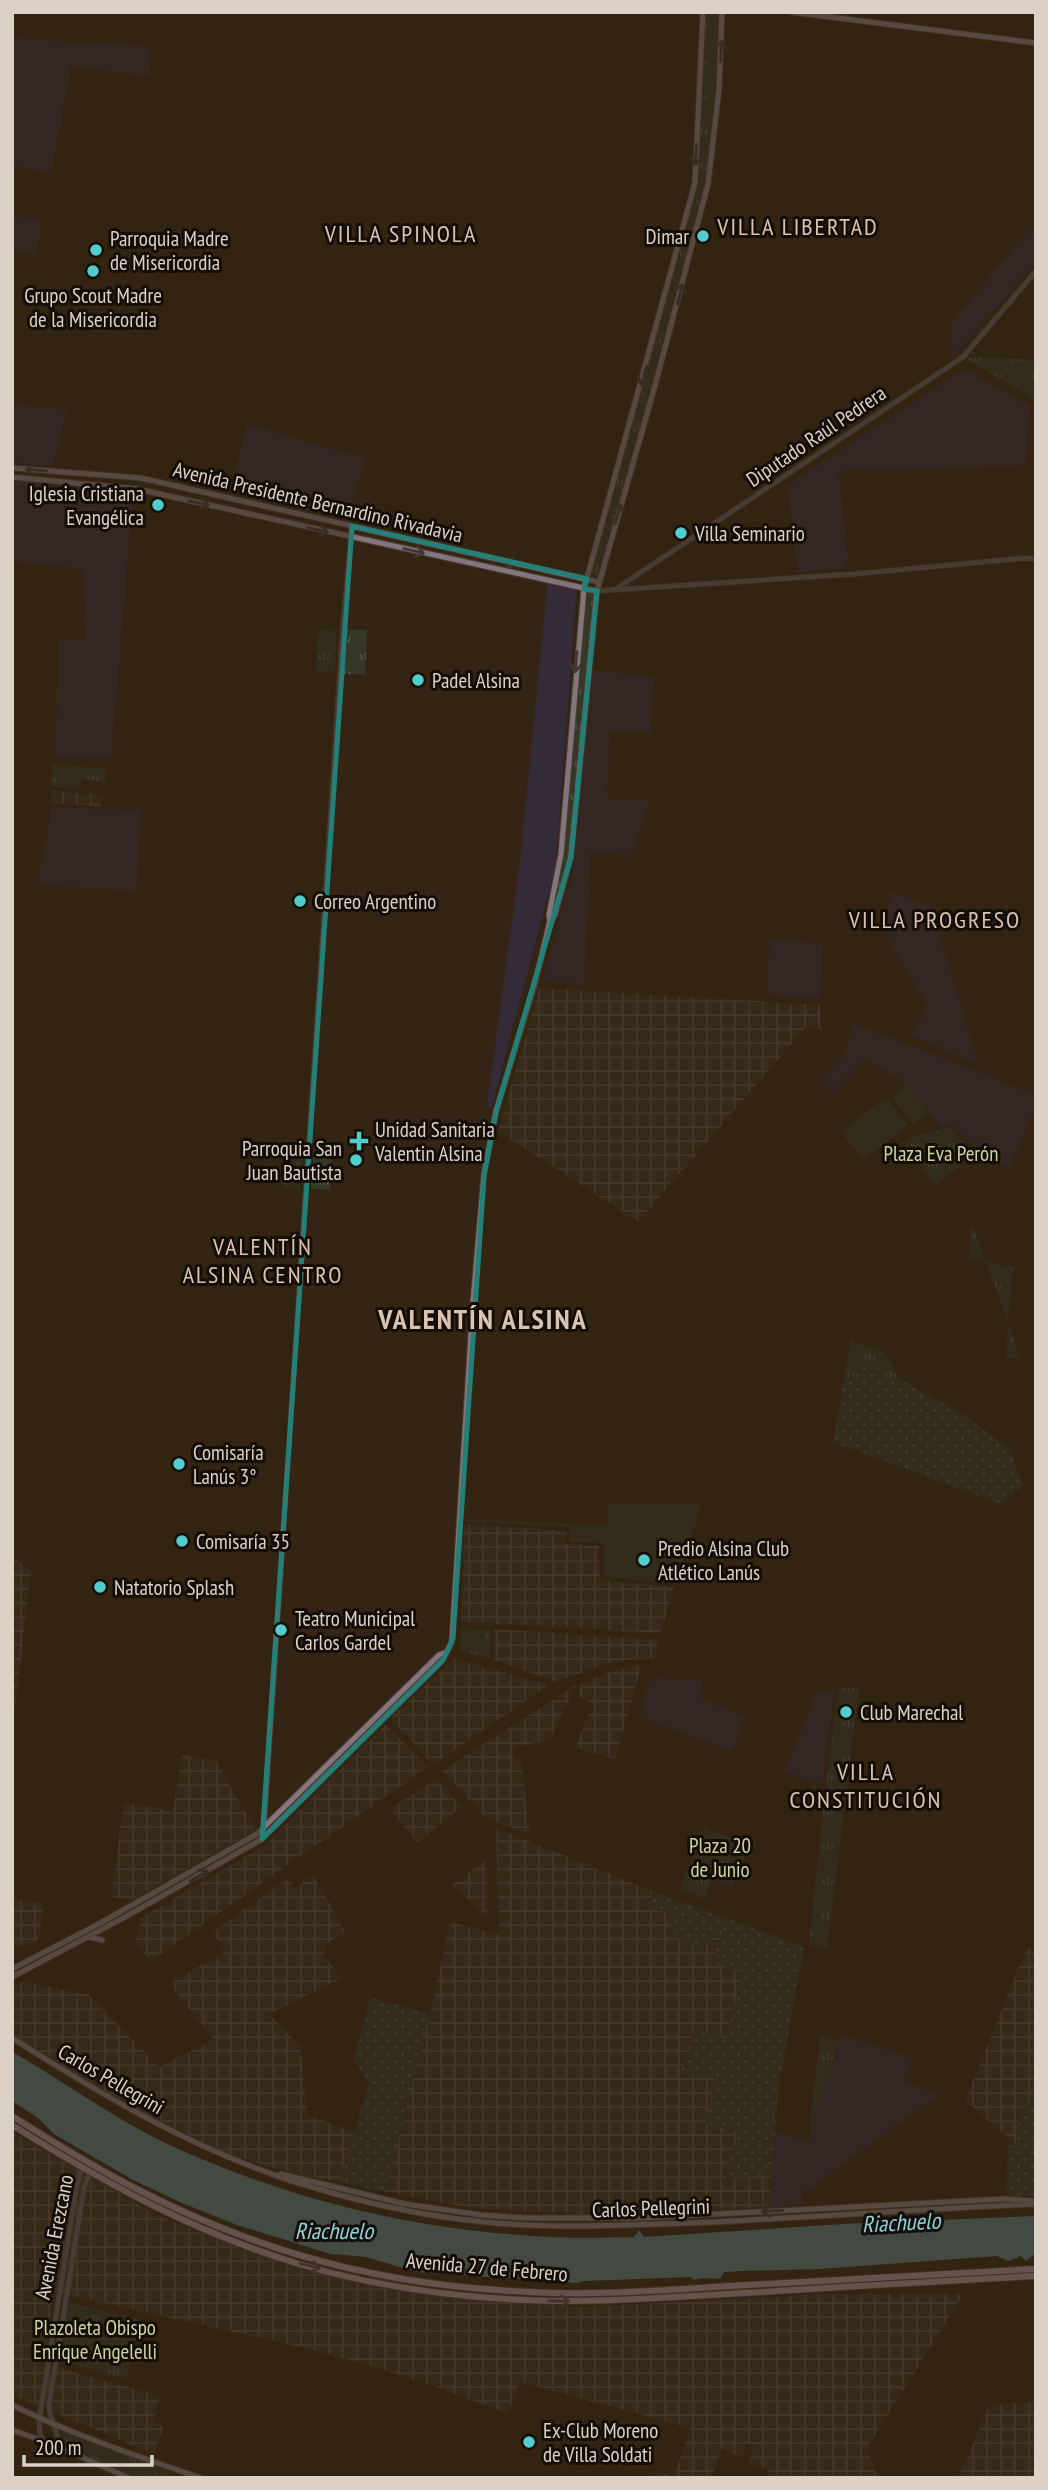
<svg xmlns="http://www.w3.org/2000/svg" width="1048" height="2490" viewBox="0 0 1048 2490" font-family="'PT Sans Narrow',sans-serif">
  <defs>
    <pattern id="industrial-grid" width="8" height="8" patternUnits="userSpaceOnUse" patternTransform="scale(1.75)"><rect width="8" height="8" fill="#3b2f21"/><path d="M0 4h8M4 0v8" fill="none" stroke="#574c40"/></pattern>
    <pattern id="grass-dots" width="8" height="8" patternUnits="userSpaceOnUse" patternTransform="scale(1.75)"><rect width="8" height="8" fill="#353727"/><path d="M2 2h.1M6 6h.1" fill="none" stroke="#525345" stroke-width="1.8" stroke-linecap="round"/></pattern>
    <pattern id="park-tufts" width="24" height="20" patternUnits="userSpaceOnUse" patternTransform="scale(1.75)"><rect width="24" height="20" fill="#353727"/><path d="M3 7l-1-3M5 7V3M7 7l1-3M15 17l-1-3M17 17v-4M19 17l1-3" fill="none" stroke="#525345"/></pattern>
  </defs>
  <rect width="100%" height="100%" fill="#332413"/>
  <g fill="#352a38">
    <polygon points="12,38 148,47 149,76 72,66 51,172 12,166"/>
    <polygon points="12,215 41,221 36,254 12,250"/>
    <polygon points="1029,229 1036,230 1036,262 952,358 952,322"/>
    <polygon points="964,369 1029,405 1026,465 839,471 848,568 798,572 787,486"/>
    <polygon points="12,405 67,409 53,466 12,463"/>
    <polygon points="247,424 366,459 347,518 230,492"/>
    <polygon points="12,473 133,496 111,758 55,756 59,639 86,639 83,569 12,561"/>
    <polygon points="548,578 577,584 556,865 492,1107 487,1106 520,861"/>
    <polygon points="593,670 653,677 651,733 610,730 607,799 650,799 631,856 591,853 584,984 542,982 574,864"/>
    <polygon points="52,807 141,810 137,891 38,885"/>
    <polygon points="889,890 931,907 979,1065 911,1035 928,1007 886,936"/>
    <polygon points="769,939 823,944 819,998 767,994"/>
    <polygon points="853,1023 1036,1095 1036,1104 1010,1167 988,1160 952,1125 942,1127 904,1083 867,1059 832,1092 820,1080 844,1055"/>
    <polygon points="650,1678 703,1680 699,1697 745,1717 732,1751 640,1717"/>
    <polygon points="817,1690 835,1691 827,1739 823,1784 785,1772"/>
    <polygon points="843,2035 913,2058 903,2081 940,2094 802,2194 802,2205 769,2207 774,2133 810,2141 810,2125"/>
  </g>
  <g fill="url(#industrial-grid)">
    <polygon points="52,791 103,795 101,806 51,803"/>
    <polygon points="539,988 820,1005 822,1030 807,1026 638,1222 498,1131"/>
    <polygon points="464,1524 567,1531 565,1544 599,1546 600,1580 674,1587 661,1633 461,1622"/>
    <polygon points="12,1556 31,1571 15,1711 12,1712"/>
    <polygon points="494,1629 658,1640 655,1658 616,1661 555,1682 494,1660"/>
    <polygon points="454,1659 549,1685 433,1765 390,1718"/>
    <polygon points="642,1665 615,1759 575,1748 593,1704 578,1696 581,1683 615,1670"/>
    <polygon points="576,1685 550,1740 515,1747 513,1757 521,1760 530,1833 488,1820 442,1771"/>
    <polygon points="386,1724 428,1767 151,1961 135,1943 141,1918 265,1845"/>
    <polygon points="182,1755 216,1761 256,1830 130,1901 111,1896 124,1802 173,1811"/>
    <polygon points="436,1779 462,1807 417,1843 390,1809"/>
    <polygon points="496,1828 652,1891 804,1947 778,2089 769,2207 605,2216 471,2208 385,2192 430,2014 450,1922 499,1935"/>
    <polygon points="487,1858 488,1918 453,1885"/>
    <polygon points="313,1875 345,1931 326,1945 324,1954 341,1979 269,2014 300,2046 308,2115 354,2132 339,2182 284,2171 228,2154 129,2106 47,2057 12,2034 12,1988 24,1981 89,1995 159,2067 214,2040 169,1984 225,1952 213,1932 287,1879 296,1888"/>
    <polygon points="12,1898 44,1904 39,1939 25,1946 12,1944"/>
    <polygon points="1027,1947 1036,1950 1036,2102 1022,2105 1021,2117 1018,2119 1016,2145 965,2100"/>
    <polygon points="12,2132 157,2215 243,2249 320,2273 388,2289 476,2301 587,2307 822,2294 960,2294 962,2297 867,2448 874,2470 885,2478 767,2478 769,2470 749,2463 754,2446 746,2443 742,2457 721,2449 712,2478 653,2478 655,2471 674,2477 690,2428 520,2382 508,2414 439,2388 366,2364 287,2344 54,2292 44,2364 160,2396 153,2422 164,2427 154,2454 12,2395"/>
    <polygon points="1036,2402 1036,2478 958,2478 988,2408 992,2404"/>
  </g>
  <g fill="url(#grass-dots)">
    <polygon points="851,1341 885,1353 898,1378 967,1417 1010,1450 1023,1486 1001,1504 833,1442"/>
    <polygon points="652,1891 804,1947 778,2089 766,2176 726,2178 738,2132 705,2123 715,2077 681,2072 694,2029 726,2039 743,1973 717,1964 713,1958 722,1932 718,1929 709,1943 690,1946 675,1935 668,1912 648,1909"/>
    <polygon points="371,1998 430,2014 385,2192 339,2182 369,2084 353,2058"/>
    <polygon points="1036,2102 1036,2195 1006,2196 1008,2146 1016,2145 1018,2118 1021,2117 1022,2105"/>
  </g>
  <g fill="url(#park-tufts)">
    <polygon points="703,12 722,12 719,89 708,184 599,582 587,579 695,183"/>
    <polygon points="963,357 1036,360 1036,400"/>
    <polygon points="584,589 597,591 571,857 555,916 550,921 560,864"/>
    <polygon points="347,629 367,630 365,675 344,674"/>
    <polygon points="318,630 336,631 335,673 316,672"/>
    <polygon points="53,764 106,769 105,782 81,779 81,789 51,786"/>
    <polygon points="950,1127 975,1153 935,1186 904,1142 916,1136"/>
    <polygon points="285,1140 303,1141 300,1189 282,1187"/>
    <polygon points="314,1141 333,1142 330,1190 311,1189"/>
    <polygon points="972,1225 986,1262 1013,1267 1008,1322 1020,1358 1006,1358 1008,1322 986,1262 969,1258"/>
    <polygon points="851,1341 885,1353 898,1378 884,1383 877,1363 855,1370 856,1374 845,1378"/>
    <polygon points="461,1629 491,1630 491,1659 460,1650"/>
    <polygon points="839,1688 859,1688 827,1950 809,1944 825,1790"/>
    <polygon points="704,1827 749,1845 732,1887 712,1879 704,1899 680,1889"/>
    <polygon points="820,2034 840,2041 810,2125"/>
    <polygon points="70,2303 135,2318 138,2322 127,2375 124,2378 61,2361 59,2357 66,2306"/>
    <polygon points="61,2430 172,2471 170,2478 137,2478 61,2445 59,2443"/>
  </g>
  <g fill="#353727">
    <polygon points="907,1085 927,1113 913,1124 892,1097"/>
    <polygon points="886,1097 908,1125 864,1160 841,1132"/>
    <polygon points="608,1504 701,1504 678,1583 604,1577 604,1543 569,1542 570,1527 466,1522 467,1519 607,1525"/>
    <polygon points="81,2331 120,2341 116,2357 78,2347"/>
  </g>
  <path fill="#55797d" d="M 12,2052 C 69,2084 122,2125 183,2151 C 325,2214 479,2243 634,2237 L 639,2230 L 644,2237 L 844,2224 L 1036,2216 L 1036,2253 L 1026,2261 L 1021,2256 L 1008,2261 L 997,2256 L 819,2269 L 741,2271 L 724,2272 L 720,2279 L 704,2278 L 694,2280 L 691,2277 L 585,2281 L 577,2283 L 416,2272 L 366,2257 L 331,2254 L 237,2225 L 182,2203 L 133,2180 L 54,2134 L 38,2118 L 12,2101 Z"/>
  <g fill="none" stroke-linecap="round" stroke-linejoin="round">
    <defs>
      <g id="tertiary">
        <polyline points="616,589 963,357 1036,271"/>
        <polyline points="597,591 854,574 1025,558 1036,559"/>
        <polyline points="263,1838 343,625 352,526"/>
        <polyline points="43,2440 40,2434 39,2421 77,2185 83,2167"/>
        <path d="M 59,2447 C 59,2431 49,2420 49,2405 L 84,2188 L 91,2171"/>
      </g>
      <g id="secondary">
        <polyline points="791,12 1036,43"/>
        <polyline points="12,468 141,478 599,582"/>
        <polyline points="12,477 137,489 597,591"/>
        <polyline points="550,921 549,915 561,854 584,589 695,183 703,12"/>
        <polyline points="89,1937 102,1940"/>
        <polyline points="12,1969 97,1925 257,1834 439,1655 447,1652"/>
        <polyline points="12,1977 125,1917 262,1839 443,1660 452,1642 473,1302 484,1175 496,1112 535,984 550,921 555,916 571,857 597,591 656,382 708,184 719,89 722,12"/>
        <path d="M 12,2038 C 102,2095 191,2148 292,2181 C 355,2201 420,2216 485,2222 C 553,2229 621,2225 689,2223 C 804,2218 920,2209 1036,2204"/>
        <polyline points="281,2174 405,2204 481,2215 527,2218 641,2218 1003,2199 1036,2201"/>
        <path d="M 12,2405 C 73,2435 137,2456 201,2478"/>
        <polyline points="12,2430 52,2444 129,2478"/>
      </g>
      <g id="primary">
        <path d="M 12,2116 C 91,2166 160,2206 248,2238 C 337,2271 435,2288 530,2292 C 602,2296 676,2289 748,2285 C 844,2280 940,2274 1036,2269"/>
        <path d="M 12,2125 C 105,2183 193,2232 299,2264 C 380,2288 467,2299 552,2301 C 610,2302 669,2297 727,2294 C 830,2288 933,2281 1036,2276"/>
      </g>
    </defs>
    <use href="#tertiary" stroke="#4e4030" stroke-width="6"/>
    <use href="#secondary" stroke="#4e4030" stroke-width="7"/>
    <use href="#primary" stroke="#4e4030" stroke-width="8"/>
    <use href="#tertiary" stroke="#63585e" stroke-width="4.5"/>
    <use href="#secondary" stroke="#84747d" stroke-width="5"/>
    <use href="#primary" stroke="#9e8995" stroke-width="6"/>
  </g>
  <defs><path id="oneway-shaft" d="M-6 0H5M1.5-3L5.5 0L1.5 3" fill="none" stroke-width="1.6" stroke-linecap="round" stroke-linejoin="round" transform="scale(1.75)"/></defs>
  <g stroke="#413737">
    <use href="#oneway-shaft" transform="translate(721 51) rotate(-88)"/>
    <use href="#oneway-shaft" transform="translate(696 155) rotate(93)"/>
    <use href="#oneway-shaft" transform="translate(680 294) rotate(-76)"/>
    <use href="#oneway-shaft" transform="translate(644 376) rotate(105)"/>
    <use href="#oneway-shaft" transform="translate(36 470) rotate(-175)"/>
    <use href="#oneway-shaft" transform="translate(199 503) rotate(12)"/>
    <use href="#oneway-shaft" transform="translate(618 514) rotate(-74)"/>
    <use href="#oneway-shaft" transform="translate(318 530) rotate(13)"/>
    <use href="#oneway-shaft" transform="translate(414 551) rotate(13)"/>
    <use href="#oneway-shaft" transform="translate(514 563) rotate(-167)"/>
    <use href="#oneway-shaft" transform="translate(576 662) rotate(95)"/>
    <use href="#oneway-shaft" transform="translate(580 764) rotate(-85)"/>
    <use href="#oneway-shaft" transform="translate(199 1876) rotate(-30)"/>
    <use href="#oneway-shaft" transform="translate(772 2211) rotate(177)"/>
  </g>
  <g stroke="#534547">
    <use href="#oneway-shaft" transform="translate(310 2266) rotate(15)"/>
    <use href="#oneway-shaft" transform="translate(559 2301)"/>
  </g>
  <path d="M0 0H1048V2490H0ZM 352,526 L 587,579 L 584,589 L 597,591 L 571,857 L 496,1112 L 484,1175 L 453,1638 L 443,1660 L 262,1839 Z" fill="#332413" fill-opacity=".55" fill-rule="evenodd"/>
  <path fill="none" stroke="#237f77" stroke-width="5" stroke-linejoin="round" d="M 352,526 L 587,579 L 584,589 L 597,591 L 571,857 L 496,1112 L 484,1175 L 453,1638 L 443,1660 L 262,1839 Z"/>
  <g fill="#52cdce" stroke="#150e08" stroke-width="2.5">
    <circle cx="703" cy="236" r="7"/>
    <circle cx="96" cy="250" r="7"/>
    <circle cx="93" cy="271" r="7"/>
    <circle cx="158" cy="505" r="7"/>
    <circle cx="681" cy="533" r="7"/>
    <circle cx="418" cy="680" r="7"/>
    <circle cx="300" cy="901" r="7"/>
    <path d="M355.5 1130.5h7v7h7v7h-7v7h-7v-7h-7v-7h7z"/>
    <circle cx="356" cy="1160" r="7"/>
    <circle cx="179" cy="1464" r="7"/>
    <circle cx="182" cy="1541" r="7"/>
    <circle cx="644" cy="1560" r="7"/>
    <circle cx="100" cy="1587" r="7"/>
    <circle cx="281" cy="1630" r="7"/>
    <circle cx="846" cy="1712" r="7"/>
    <circle cx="529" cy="2442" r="7"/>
  </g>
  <g text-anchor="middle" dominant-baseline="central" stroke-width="6" stroke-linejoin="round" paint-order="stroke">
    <g font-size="21" fill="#dbd1c7" stroke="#150e08" text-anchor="start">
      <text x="689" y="236" text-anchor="end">Dimar</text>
      <text x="110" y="238">Parroquia Madre<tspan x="110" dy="24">de Misericordia</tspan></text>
      <text x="93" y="295" text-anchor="middle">Grupo Scout Madre<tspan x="93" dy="24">de la Misericordia</tspan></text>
      <text x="144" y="493" text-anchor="end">Iglesia Cristiana<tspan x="144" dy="24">Evangélica</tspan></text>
      <text x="695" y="533">Villa Seminario</text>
      <text x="432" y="680">Padel Alsina</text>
      <text x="314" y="901">Correo Argentino</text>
      <text x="375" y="1129">Unidad Sanitaria<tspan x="375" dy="24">Valentin Alsina</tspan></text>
      <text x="342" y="1148" text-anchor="end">Parroquia San<tspan x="342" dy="24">Juan Bautista</tspan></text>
      <text x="193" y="1452">Comisaría<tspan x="193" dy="24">Lanús 3°</tspan></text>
      <text x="196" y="1541">Comisaría 35</text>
      <text x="658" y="1548">Predio Alsina Club<tspan x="658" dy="24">Atlético Lanús</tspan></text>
      <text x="114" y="1587">Natatorio Splash</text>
      <text x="295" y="1618">Teatro Municipal<tspan x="295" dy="24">Carlos Gardel</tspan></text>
      <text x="860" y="1712">Club Marechal</text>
      <text x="543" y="2430">Ex-Club Moreno<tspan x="543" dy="24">de Villa Soldati</tspan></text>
    </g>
    <g font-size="21" fill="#dbd1c7" stroke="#150e08">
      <text transform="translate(816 436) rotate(-34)">Diputado Raúl Pedrera</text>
      <text transform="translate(318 502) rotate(13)">Avenida Presidente Bernardino Rivadavia</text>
      <text transform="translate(111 2079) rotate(30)">Carlos Pellegrini</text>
      <text transform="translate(651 2208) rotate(-2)">Carlos Pellegrini</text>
      <text transform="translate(54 2237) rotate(-79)">Avenida Erezcano</text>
      <text transform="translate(487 2267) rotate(5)">Avenida 27 de Febrero</text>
    </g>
    <g font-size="21" fill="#cdd49f" stroke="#150e08">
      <text x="941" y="1153">Plaza Eva Perón</text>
      <text x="720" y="1845">Plaza 20<tspan x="720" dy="24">de Junio</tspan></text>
      <text x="95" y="2327">Plazoleta Obispo<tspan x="95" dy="24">Enrique Angelelli</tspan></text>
    </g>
    <g font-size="23" font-style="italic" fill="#8dd3dc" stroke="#150e08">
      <text transform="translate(901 2222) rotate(-3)">Riachuelo</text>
      <text x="334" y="2230">Riachuelo</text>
    </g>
    <g font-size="24" letter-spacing="2" fill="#d8c4b0" stroke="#150e08">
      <text x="798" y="226">VILLA LIBERTAD</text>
      <text x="401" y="233">VILLA SPINOLA</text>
      <text x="935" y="919">VILLA PROGRESO</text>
      <text x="263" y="1246">VALENTÍN<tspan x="263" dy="28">ALSINA CENTRO</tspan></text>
      <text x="866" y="1771">VILLA<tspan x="866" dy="28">CONSTITUCIÓN</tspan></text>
    </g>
    <g font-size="28" font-weight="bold" letter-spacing="2" fill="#d8c4b0" stroke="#150e08">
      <text x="483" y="1318">VALENTÍN ALSINA</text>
    </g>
  </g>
  <rect width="1048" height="2490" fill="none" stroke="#dbd1c7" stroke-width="28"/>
  <path d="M24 2455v10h128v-10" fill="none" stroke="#dbd1c7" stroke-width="3.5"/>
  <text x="35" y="2455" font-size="21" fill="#dbd1c7" stroke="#150e08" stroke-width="5" paint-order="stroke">200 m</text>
</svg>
